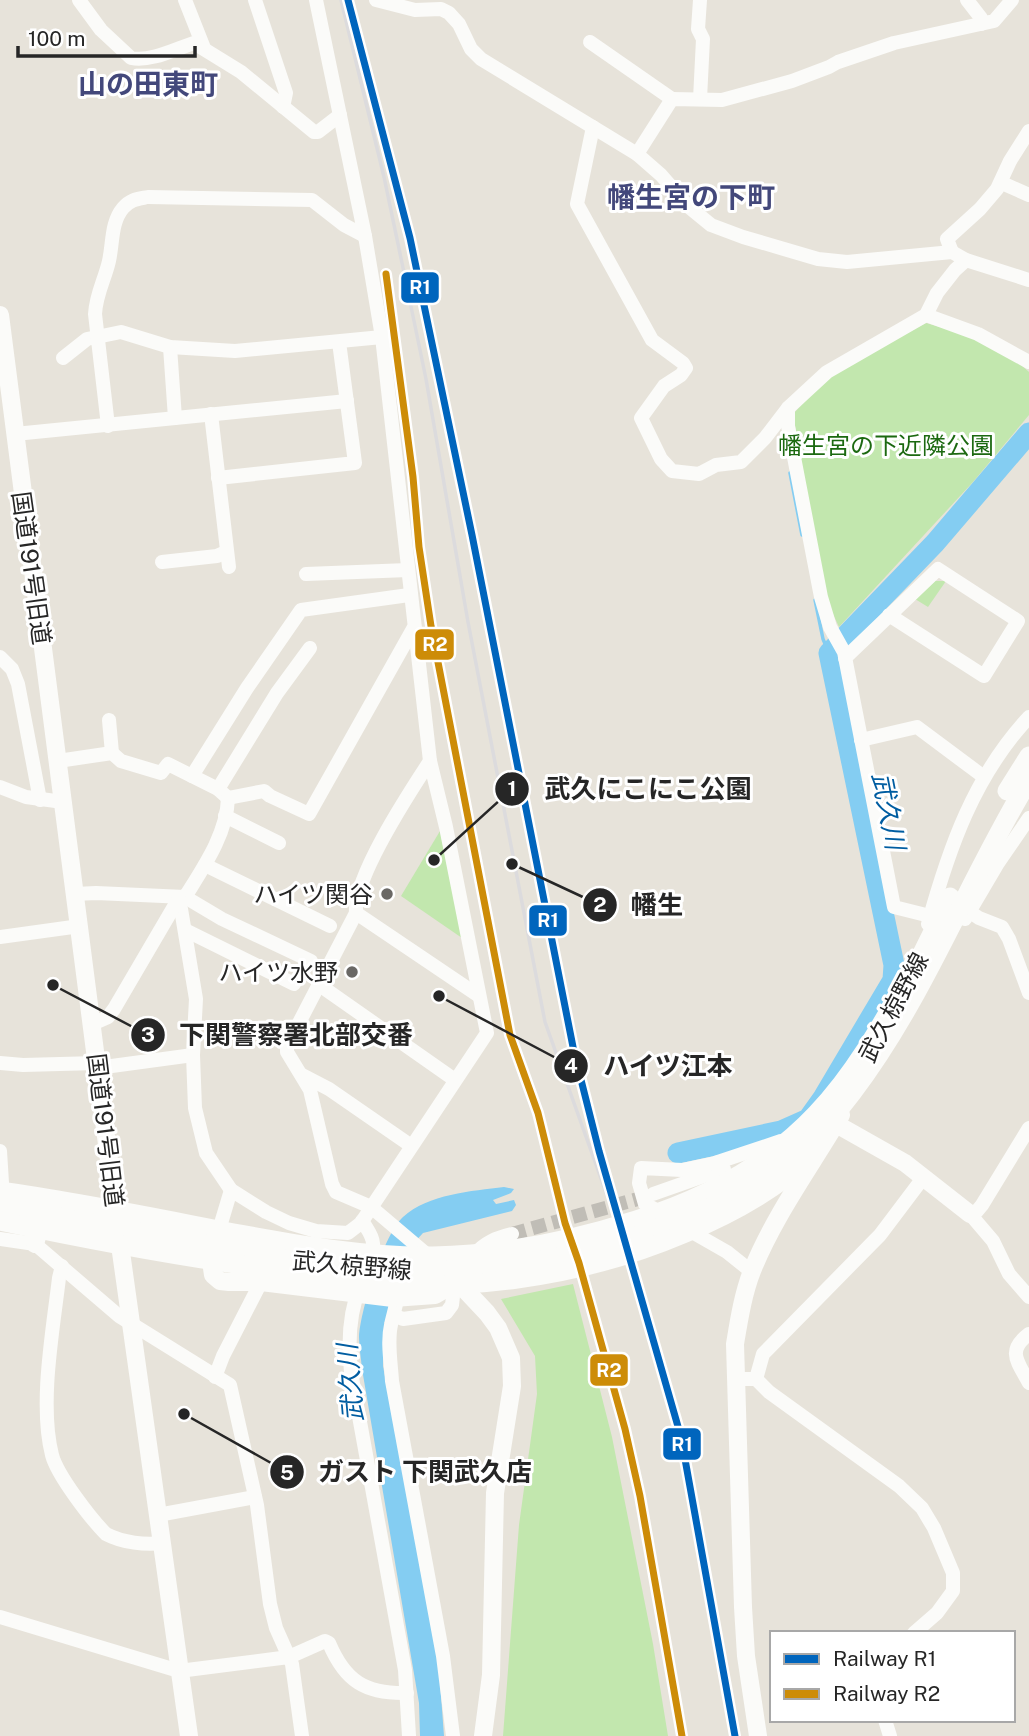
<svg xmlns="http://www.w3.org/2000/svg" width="1029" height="1736" viewBox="0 0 1029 1736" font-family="'Public Sans','Noto Sans JP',sans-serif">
  <rect width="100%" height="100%" fill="#e7e3da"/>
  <g fill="#c2e7ae">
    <polygon points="926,323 972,336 1019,363 1029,372 1029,415 973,482 839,627 825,597 793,414 831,374"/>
    <polygon points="935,581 946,581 928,607 915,599"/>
    <polygon points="440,831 462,938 401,896"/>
    <polygon points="573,1284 612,1437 653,1644 668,1736 503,1736 519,1525 537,1394 535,1356 501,1299"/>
  </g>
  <path fill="#84cdf2" d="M 504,1187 L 514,1189 L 511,1193 L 493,1200 L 496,1204 L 514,1200 L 516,1205 L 512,1211 L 423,1233 L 412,1245 L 384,1324 L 383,1366 L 439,1669 L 444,1736 L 420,1736 L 419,1703 L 362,1369 C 361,1358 359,1347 359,1337 C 360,1311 384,1234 403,1217 C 428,1194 472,1191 504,1187 Z"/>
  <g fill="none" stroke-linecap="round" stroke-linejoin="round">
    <g stroke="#84cdf2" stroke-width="3.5">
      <polyline points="790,473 802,535"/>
      <polyline points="815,600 823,639 829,653"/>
    </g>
    <polyline stroke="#84cdf2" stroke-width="21" points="678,1153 781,1131 808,1119 823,1098 893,980 894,965 829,653 935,543 1029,433"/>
    <polyline stroke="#c0bdb6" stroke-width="14" stroke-dasharray="14 7" stroke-linecap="butt" points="512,1234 652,1195"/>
    <g stroke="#fbfbf9" stroke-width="14">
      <path d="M 79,0 L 101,30 L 131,58 C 151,62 175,49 194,43 L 241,72 L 314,132 L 318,132 L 340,115"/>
      <polyline points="185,0 204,48"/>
      <polyline points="255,0 286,93 283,107"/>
      <polyline points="376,0 415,10 441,9 449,13 459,24 471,49 481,59 637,154 661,175 689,207 711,225 743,237 818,259 847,262 952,252 966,260 1029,280"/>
      <polyline points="967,0 981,18 981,24"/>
      <polyline points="590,42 672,99"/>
      <polyline points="700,99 703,39 698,29 700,0"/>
      <polyline points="593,127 577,204 652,340 683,363 686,368 681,375 664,386 641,418 661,459 672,471 699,474 716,465 741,462 765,438 788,408 827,372 926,315 937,293 955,270 966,260"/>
      <polyline points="637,154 672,99 722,100 792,81 829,67 838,62 894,43 994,21 1012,0"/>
      <polyline points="1002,183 1029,195"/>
      <polyline points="952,252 947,239 980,209 997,189 1010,161 1029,131"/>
      <polyline points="926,315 978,334 1029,362"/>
      <polyline points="170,347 175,418"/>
      <polyline points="63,358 87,339 121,332 170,347 235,351 382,337"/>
      <polyline points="788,408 788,426 821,597 830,627 844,652 894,907 930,916 970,912 979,918 1002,927 1009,939 1029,993"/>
      <polyline points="211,414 229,567"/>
      <path d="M 108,426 L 95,314 C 96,294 105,279 109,261 C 113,243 111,222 123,208 C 131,199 138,199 148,197 L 312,200 L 344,225 L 365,236"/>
      <polyline points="15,434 347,401"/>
      <polyline points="218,478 355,463 339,342"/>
      <polyline points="162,562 217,556 226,552"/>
      <polyline points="306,574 408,570"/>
      <polyline points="0,657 12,669 18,684 40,800"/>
      <polyline points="845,658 938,569 1018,621 984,676 889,615"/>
      <polyline points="109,720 112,753"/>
      <polyline points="861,740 917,727 984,777"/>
      <polyline points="58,761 112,753 121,761 161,773 168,764 218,789 228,798"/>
      <path d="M 430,761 C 409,793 353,878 356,913 L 287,1046 L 287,1052 L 310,1090 L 332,1184 L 336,1192 L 371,1207 L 430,1257"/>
      <polyline points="192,776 247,688 301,610 409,595"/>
      <polyline points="0,787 26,797 63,802"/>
      <polyline points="218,789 277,693 310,648"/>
      <polyline points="228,798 264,791 270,796 309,814 413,629"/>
      <polyline points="225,816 279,843"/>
      <polyline points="205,865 330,926"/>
      <path d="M 75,894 L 96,893 L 185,897 C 203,868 227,834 228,798"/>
      <polyline points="185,897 222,919 311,961"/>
      <polyline points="176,904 181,909 196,999 193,1055 195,1108 206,1153 231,1190 266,1212 289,1223 316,1231 348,1233 361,1223 487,1033 446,827 430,761 382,337 365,236 316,0"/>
      <polyline points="356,913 479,996"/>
      <polyline points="965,919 998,863 1029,818"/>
      <path d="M 928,924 C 949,848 974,776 1029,717"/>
      <polyline points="185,930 294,984"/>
      <polyline points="0,937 80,926"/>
      <polyline points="318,984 455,1080"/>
      <polyline points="92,1024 108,1017 114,1009 179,898"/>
      <polyline points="0,1063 23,1065 97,1063"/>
      <polyline points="97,1068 193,1055"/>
      <polyline points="302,1075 329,1089 410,1145"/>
      <polyline points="1029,1128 982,1205 977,1211 970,1214 993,1241 1009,1274 1029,1297"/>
      <polyline points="0,1151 2,1183"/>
      <polyline points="653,1194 724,1169"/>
      <polyline points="665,1215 645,1204 639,1183 641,1168 682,1170 715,1163 781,1141"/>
      <path d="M 362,1221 C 372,1235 377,1244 370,1260"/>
      <polyline points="685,1228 727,1252 752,1272"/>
      <polyline points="219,1230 231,1190"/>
      <polyline points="0,1239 35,1244 119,1316 230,1385 257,1505 270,1604 276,1628 292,1664 302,1736"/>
      <path d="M 474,1255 C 485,1242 496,1238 512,1234"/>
      <path d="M 62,1266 L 59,1278 C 53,1330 39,1404 52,1455 C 57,1475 91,1519 106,1534 C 123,1543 145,1545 163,1543"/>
      <path d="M 360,1286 C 349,1313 348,1344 351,1372 L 405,1670 L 409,1736"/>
      <path d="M 397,1298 C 396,1307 393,1315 391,1325 C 387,1342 391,1363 392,1381 L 443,1656 L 453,1736"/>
      <polyline points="395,1316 403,1319 446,1313 452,1305 455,1279 457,1276"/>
      <path d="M 1029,1334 C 1006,1351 1018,1362 1029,1383"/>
      <polyline points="215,1377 223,1356 261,1282"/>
      <polyline points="735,1379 756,1379 769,1392 899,1486 922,1508 934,1528 953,1573 953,1591 937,1613 914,1633"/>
      <polyline points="756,1379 763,1354 880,1235 923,1178"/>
      <polyline points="158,1515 255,1497"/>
      <path d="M 0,1617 L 179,1671 L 289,1657 L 325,1641 L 329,1643 C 345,1681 365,1694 407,1693"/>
      <polyline points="885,1720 890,1736"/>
    </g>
    <g stroke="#fbfbf9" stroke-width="18">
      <polyline points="0,315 120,1245 189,1736"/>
      <polyline points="836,1124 905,1163 970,1214"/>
      <polyline points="35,1244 43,1215"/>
      <polyline points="211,1261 213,1275 220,1281 229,1282 261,1282 393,1298 435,1295 447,1288 455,1279 487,1313 498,1328 511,1358 512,1386 495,1493 491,1675 483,1736"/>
      <path d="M 758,1736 L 746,1656 L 743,1607 L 735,1344 C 739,1320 743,1294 752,1271 C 774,1216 811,1166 841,1115"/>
    </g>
    <g stroke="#fbfbf9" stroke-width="19">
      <polyline points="1007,791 1029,756"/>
      <polyline points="915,968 950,897"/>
      <path d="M 0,1191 C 79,1202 156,1218 234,1233 C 300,1245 366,1257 433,1256 C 502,1255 570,1241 636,1220 C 703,1199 767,1166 816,1114 C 860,1068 889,1011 920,956"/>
      <path d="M 0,1206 L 291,1260 C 427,1281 557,1272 685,1217 C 702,1210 722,1204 738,1195 C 783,1170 821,1134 852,1093 C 925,997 967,882 1029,780"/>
      <path d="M 0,1221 C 85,1239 170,1255 256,1267 C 286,1272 315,1279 345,1282 C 459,1293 577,1279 683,1234 C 732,1214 775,1190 814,1155"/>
    </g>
    <polyline stroke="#dcdbdd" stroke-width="3.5" points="341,0 384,177 402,263 426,379 468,622 545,1022 633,1268"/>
    <defs>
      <polyline id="rail-1" points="348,0 410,238 472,535 574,1052 599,1151 681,1437 735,1736"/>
      <polyline id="rail-2" points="386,274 413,477 419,547 431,626 510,1035 538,1113 565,1223 579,1263 625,1429 640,1496 682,1736"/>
    </defs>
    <use href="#rail-1" stroke="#fff" stroke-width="12"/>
    <use href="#rail-2" stroke="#fff" stroke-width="12"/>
    <use href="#rail-1" stroke="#0065bd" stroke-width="7"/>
    <use href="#rail-2" stroke="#cd8c08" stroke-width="7"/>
  </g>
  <g fill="#6a6865" stroke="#fff" stroke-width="2.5">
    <circle cx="387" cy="894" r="7"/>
    <circle cx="352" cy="972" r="7"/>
  </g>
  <g text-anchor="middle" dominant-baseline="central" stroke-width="6" stroke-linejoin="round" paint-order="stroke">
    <g font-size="24" fill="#1c6911" stroke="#fff">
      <text x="886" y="445">幡生宮の下近隣公園</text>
    </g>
    <g font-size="24" fill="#262626" stroke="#fff">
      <text transform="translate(32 568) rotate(82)">国道191号旧道</text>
      <text transform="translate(893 1007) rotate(-62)">武久椋野線</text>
      <text transform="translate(106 1130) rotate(83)">国道191号旧道</text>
      <text transform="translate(352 1265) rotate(5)">武久椋野線</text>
    </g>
    <g font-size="24" fill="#262626" stroke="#fff" text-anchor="end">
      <text x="373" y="894">ハイツ関谷</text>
      <text x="338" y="972">ハイツ水野</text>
    </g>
    <g font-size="26" font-style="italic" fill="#005da1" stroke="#fff">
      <text transform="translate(889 811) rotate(79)">武久川</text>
      <text transform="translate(350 1383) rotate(-95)">武久川</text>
    </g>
    <g font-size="28" font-weight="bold" fill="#43487b" stroke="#fff">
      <text x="148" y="83">山の田東町</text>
      <text x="691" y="196">幡生宮の下町</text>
    </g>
  </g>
  <path fill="none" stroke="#262626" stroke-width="2.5" d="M434 860L512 789M512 864L600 905M53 985L148 1035M439 996L571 1066M184 1414L287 1472"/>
  <g fill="#262626" stroke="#fff" stroke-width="2.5">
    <circle cx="434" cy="860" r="7"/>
    <circle cx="512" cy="864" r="7"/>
    <circle cx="53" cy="985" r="7"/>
    <circle cx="439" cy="996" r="7"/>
    <circle cx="184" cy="1414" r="7"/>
    <circle cx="512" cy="789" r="18"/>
    <circle cx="600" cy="905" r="18"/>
    <circle cx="148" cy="1035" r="18"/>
    <circle cx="571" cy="1066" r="18"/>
    <circle cx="287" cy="1472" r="18"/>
  </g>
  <g font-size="21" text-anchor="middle" font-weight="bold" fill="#fff">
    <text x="512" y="796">1</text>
    <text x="600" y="912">2</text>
    <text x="148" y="1042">3</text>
    <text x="571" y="1073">4</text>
    <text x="287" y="1480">5</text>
  </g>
  <g font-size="26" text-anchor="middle" font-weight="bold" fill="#262626" stroke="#fff" stroke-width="6" stroke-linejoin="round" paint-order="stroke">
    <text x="648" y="798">武久にこにこ公園</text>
    <text x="657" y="914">幡生</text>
    <text x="296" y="1044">下関警察署北部交番</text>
    <text x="668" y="1075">ハイツ江本</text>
    <text x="425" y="1481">ガスト 下関武久店</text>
  </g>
  <g stroke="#fff" stroke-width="2.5">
    <rect x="400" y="271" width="40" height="33" rx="7" fill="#0065bd"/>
    <rect x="414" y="628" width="41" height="33" rx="7" fill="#cd8c08"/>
    <rect x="528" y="904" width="40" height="33" rx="7" fill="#0065bd"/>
    <rect x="589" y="1353" width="40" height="34" rx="7" fill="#cd8c08"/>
    <rect x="662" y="1427" width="40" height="34" rx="7" fill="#0065bd"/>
  </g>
  <g font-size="19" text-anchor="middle" font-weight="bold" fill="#fff">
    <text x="420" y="294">R1</text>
    <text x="435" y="651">R2</text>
    <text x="548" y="927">R1</text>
    <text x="609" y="1377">R2</text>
    <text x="682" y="1451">R1</text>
  </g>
  <rect x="770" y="1631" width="245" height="91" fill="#ffffff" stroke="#a8a8a8" stroke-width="2"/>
  <rect x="784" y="1654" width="35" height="10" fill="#0065bd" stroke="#a8a8a8" stroke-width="2"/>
  <text x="833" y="1666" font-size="21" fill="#262626">Railway R1</text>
  <rect x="784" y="1689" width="35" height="10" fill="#cd8c08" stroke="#a8a8a8" stroke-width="2"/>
  <text x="833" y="1701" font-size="21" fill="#262626">Railway R2</text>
  <path d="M18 46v10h177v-10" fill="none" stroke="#262626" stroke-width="3.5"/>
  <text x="28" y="46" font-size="21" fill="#262626" stroke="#ffffff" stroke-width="5" paint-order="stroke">100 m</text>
</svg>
